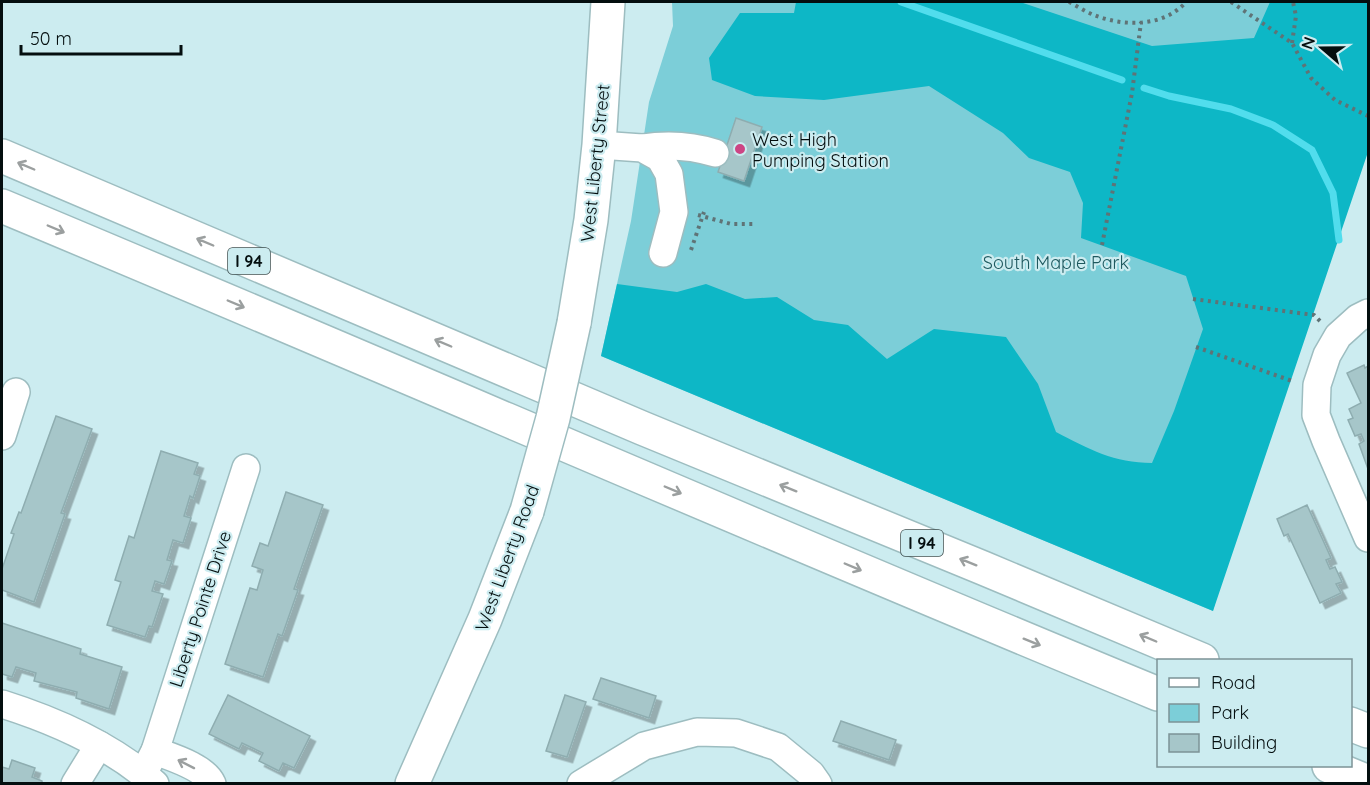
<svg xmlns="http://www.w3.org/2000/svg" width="1370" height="785" viewBox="0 0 1370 785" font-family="Quicksand,sans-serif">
  <defs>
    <filter id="shadow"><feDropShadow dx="5.5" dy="5.5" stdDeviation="0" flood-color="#0004"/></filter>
  </defs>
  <rect width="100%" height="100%" fill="#ccecf0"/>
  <polygon fill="#7cced8" points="672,2 1368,2 1213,611 601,356 631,221 649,102 673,26"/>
  <path fill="#0db7c6" d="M 796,2 L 1020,2 L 1152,46 L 1254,38 L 1270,2 L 1368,2 L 1368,152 L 1213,611 L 601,356 L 617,284 L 677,292 L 706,284 L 745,299 L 777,297 L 814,320 L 848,325 L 887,359 L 934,329 L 1006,337 L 1038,384 L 1056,432 C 1089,449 1114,463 1152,463 L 1174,411 L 1203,329 L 1186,276 L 1081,238 L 1083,203 L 1070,172 L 1029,158 L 1003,133 L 929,86 L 824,100 L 755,96 L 712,80 L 709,58 L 740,13 L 794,13 Z"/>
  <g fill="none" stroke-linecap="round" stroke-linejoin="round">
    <g stroke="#51dded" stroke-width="7">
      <polyline points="901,2 1122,80"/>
      <polyline points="1144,88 1169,96 1231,109 1273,125 1312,150 1333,193 1339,240"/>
    </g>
  </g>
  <g fill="#a6c6c9" stroke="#8eadb0" stroke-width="1.5" filter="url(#shadow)">
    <polygon points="736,118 762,127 744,181 718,172"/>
    <polygon points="1364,365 1365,368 1368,366 1368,469 1359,444 1364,441 1361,434 1355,436 1348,420 1353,418 1349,409 1361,403 1347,373"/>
    <polygon points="56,416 92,429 61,513 65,514 34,602 2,590 2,569 14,534 11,533 19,512 21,513"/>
    <polygon points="161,451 198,463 194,474 200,476 193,498 190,496 184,516 191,518 183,543 173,540 167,560 172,561 164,584 155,581 152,591 163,594 152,627 149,626 145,637 107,625 121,582 115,580 129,536 134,538"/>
    <polygon points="286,492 323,505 294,589 298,590 282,636 278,634 263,677 225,664 250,588 257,590 263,570 252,566 260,543 268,546"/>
    <polygon points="1307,505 1331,558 1326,560 1330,569 1335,567 1342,582 1336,584 1341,593 1320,603 1288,534 1284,536 1277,519"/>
    <polygon points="2,623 81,649 80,654 122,667 109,709 76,698 77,692 34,681 36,673 16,667 12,677 2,674"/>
    <polygon points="601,678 656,696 649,718 593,699"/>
    <polygon points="228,695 310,736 294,768 283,763 279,771 259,761 263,753 242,743 239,749 209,734"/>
    <polygon points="565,695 586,702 567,757 546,751"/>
    <polygon points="841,721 896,740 889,760 833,741"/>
    <polygon points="12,760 35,768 32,777 42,781 42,784 2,784 2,767 9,769"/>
  </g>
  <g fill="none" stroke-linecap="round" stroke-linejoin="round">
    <defs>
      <g id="minor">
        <polyline points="599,145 642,148 660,158 669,174 674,212 663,253"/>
        <path d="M 642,148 C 668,144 690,145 715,153"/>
        <polyline points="1368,313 1358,318 1338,336 1327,355 1317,385 1316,415 1326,441 1368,538"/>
        <polyline points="2,436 16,392"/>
        <path d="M 2,704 C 56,721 112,746 155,784"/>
        <path d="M 155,751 C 171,757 205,767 212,784"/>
        <polyline points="143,774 155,751 246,468"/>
        <polyline points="75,784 99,745"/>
        <polyline points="581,784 644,746 697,732 736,733 778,747 811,774 818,784"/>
      </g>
      <g id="major">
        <polyline points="574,323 591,220 599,145 608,2"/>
        <polyline points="412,784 485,619 527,511"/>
      </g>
      <g id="highway">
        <polyline points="2,156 642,428 983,568 1202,660"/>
        <path d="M 2,206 C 388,367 771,535 1158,694"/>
        <polyline points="1350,724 1368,731"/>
        <polyline points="1329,766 1368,782"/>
      </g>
    </defs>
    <use href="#minor" stroke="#9dbdc0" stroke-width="30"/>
    <use href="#major" stroke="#9dbdc0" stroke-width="36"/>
    <use href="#highway" stroke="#9dbdc0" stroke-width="36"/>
    <g stroke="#5f7376" stroke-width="4" stroke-dasharray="3 4.5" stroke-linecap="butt">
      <path d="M 1069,2 C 1077,6 1086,12 1094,15 C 1124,27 1164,27 1186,2"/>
      <polyline points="1231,2 1292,43 1311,78 1335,100 1368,116"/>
      <polyline points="1292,43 1296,16 1293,2"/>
      <polyline points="698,215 731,224 753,224"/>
      <polyline points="1102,245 1132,93 1141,22"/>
      <polyline points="691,250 704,212"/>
      <polyline points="1193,299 1314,315 1321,322"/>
      <polyline points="1196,347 1295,382"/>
    </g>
    <use href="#minor" stroke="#fff" stroke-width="27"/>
    <use href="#major" stroke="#fff" stroke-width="33"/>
    <use href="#highway" stroke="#fff" stroke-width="33"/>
    <defs>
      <polyline id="major-bridge" points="527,511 553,418 574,323"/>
    </defs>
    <use href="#major-bridge" stroke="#9dbdc0" stroke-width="36" stroke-linecap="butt"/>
    <use href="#major-bridge" stroke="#fff" stroke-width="33"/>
  </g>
  <defs><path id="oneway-shaft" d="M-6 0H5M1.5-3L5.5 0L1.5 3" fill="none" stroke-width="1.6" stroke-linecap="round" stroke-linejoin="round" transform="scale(1.5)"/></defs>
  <g stroke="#9b9f9f">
    <use href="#oneway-shaft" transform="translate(26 166) rotate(-157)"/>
    <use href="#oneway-shaft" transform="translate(56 229) rotate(23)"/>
    <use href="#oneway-shaft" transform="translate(205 242) rotate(-157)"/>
    <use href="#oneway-shaft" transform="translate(236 304) rotate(23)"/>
    <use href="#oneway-shaft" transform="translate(443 343) rotate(-157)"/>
    <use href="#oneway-shaft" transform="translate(788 488) rotate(-158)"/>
    <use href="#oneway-shaft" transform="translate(673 490) rotate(23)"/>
    <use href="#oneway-shaft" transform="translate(968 562) rotate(-158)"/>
    <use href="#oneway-shaft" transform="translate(853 567) rotate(23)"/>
    <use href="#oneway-shaft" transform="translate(1148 638) rotate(-157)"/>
    <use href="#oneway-shaft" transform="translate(1032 642) rotate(22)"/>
    <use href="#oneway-shaft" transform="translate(186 764) rotate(-153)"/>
  </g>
  <circle fill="#cd4584" stroke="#ccecf0" stroke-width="2" cx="740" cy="149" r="6"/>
  <g text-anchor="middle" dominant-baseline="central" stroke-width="4.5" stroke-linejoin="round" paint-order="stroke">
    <g fill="#ccecf0" stroke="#405152" stroke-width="1.5">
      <rect x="228" y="248" width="42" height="26" rx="4.5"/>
      <rect x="901" y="530" width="42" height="26" rx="4.5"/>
    </g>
    <g font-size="16" font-weight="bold" fill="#040e0f">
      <text x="249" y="261">I 94</text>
      <text x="922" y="543">I 94</text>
    </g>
    <g font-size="18" fill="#040e0f" stroke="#ccecf0" text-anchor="start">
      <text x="752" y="139">West High<tspan x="752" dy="21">Pumping Station</tspan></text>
    </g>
    <g font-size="18" fill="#040e0f" stroke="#ccecf0">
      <text transform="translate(595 163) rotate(-84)">West Liberty Street</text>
      <text transform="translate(507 558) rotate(-70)">West Liberty Road</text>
      <text transform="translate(200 609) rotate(-72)">Liberty Pointe Drive</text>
    </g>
    <g font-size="18" fill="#1d585e" stroke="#ccecf0">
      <text x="1056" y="262">South Maple Park</text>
    </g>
  </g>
  <rect width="1370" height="785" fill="none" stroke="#040e0f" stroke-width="6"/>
  <rect x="1157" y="659" width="195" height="108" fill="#ccecf0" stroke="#7c9396" stroke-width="1.5"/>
  <rect x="1169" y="678" width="30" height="9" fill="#ffffff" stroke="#7c9396" stroke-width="1.5"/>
  <text x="1211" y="689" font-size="18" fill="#040e0f">Road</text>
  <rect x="1169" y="704" width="30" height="18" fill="#7cced8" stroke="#7c9396" stroke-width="1.5"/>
  <text x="1211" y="719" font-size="18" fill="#040e0f">Park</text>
  <rect x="1169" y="734" width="30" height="18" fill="#a6c6c9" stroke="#7c9396" stroke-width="1.5"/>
  <text x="1211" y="749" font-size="18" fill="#040e0f">Building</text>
  <g transform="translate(1322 48) rotate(290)" stroke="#ccecf0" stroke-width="4.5" paint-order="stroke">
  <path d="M0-4.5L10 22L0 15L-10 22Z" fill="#040e0f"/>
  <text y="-9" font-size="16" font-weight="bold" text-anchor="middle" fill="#040e0f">N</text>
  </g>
  <path d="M21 45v9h160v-9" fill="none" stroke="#040e0f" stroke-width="3"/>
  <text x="30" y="45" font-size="18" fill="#040e0f" stroke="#ccecf0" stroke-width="4.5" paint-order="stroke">50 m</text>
</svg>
